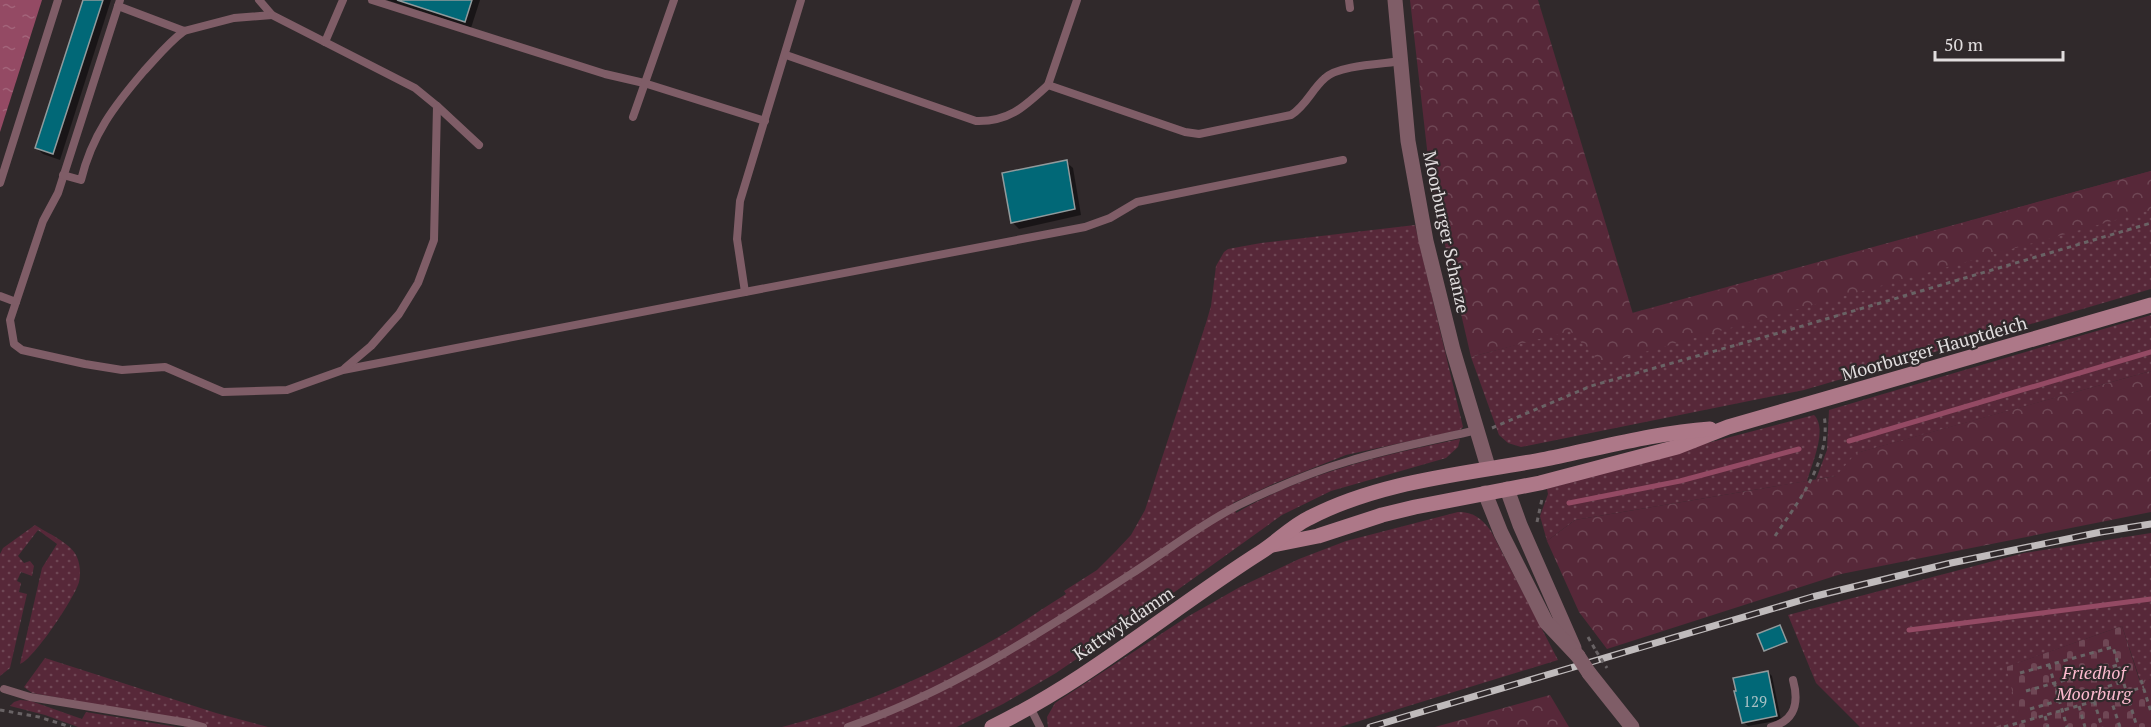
<svg xmlns="http://www.w3.org/2000/svg" width="2151" height="727" viewBox="0 0 2151 727" font-family="'PT Serif',serif">
  <defs>
    <pattern id="grass-dots" width="8" height="8" patternUnits="userSpaceOnUse" patternTransform="scale(1.5)"><rect width="8" height="8" fill="#572839"/><path d="M2 2h.1M6 6h.1" fill="none" stroke="#6f4755" stroke-width="1.8" stroke-linecap="round"/></pattern>
    <pattern id="forest-crowns" width="20" height="18" patternUnits="userSpaceOnUse" patternTransform="scale(1.5)"><rect width="20" height="18" fill="#572839"/><path d="M2 6a3 3 0 1 1 6 0M12 15a3 3 0 1 1 6 0" fill="none" stroke="#6f4755"/></pattern>
    <pattern id="cemetery-stones" width="16" height="16" patternUnits="userSpaceOnUse" patternTransform="scale(1.5)"><rect width="16" height="16" fill="#572839"/><path d="M2 7V4a2 2 0 0 1 4 0v3zM10 15v-3a2 2 0 0 1 4 0v3z" fill="#6f4755"/></pattern>
    <pattern id="water-ripples" width="26" height="14" patternUnits="userSpaceOnUse" patternTransform="scale(1.5)"><rect width="26" height="14" fill="#944a64"/><path d="M2 4q2-2 4 0t4 0M15 11q2-2 4 0t4 0" fill="none" stroke="#a3647a"/></pattern>
  </defs>
  <rect width="100%" height="100%" fill="#30292b"/>
  <g fill="url(#grass-dots)">
    <polygon points="2151,171 2151,289 1804,390 1521,447 1508,443 1499,435 1471,357"/>
    <path d="M 1415,225 L 1463,427 L 1460,430 L 1346,455 L 1273,484 L 1233,503 L 1236,513 C 1304,473 1383,455 1460,439 L 1458,447 L 1446,458 L 1331,491 L 1282,515 L 1169,596 L 1056,673 L 1003,704 L 957,727 L 782,727 C 856,708 929,676 995,639 C 1019,625 1042,609 1066,594 L 1064,591 L 1097,570 L 1115,552 L 1131,535 L 1145,510 L 1206,323 L 1211,306 L 1216,266 L 1224,252 L 1228,249 L 1261,243 Z"/>
    <polygon points="2151,315 2151,371 1857,453 1837,476 1816,479 1827,450 1829,410"/>
    <path d="M 1814,415 C 1828,429 1812,463 1807,481 L 1575,520 L 1547,541 L 1540,516 L 1548,494 L 1547,489 L 1700,445 Z"/>
    <path d="M 1458,512 C 1474,512 1482,519 1491,531 L 1558,660 L 1340,727 L 1048,727 L 1047,717 L 1055,703 L 1187,617 L 1240,587 L 1299,559 L 1346,541 Z"/>
    <path d="M 35,525 C 47,533 69,542 76,555 C 80,563 81,573 79,582 C 75,597 34,659 20,664 L 42,568 L 57,544 L 38,530 L 18,556 L 24,563 L 30,561 L 34,566 L 32,576 L 21,572 L 17,581 L 21,583 L 19,592 L 27,594 L 10,668 L 0,676 L 0,554 L 3,548 Z"/>
    <polygon points="2151,533 2151,679 2141,683 2122,626 2007,667 2020,718 1995,727 1860,727 1816,683 1788,615 2024,553"/>
    <polygon points="45,658 216,713 268,727 184,727 186,721 32,693 24,687"/>
    <polygon points="20,700 31,701 82,719 86,712 177,727 78,727 45,715 10,706 14,702"/>
  </g>
  <g fill="url(#forest-crowns)">
    <polygon points="1410,0 1538,0 1633,314 2151,171 2151,210 1602,364 1570,331 1471,357 1431,184"/>
    <polygon points="2151,371 2151,512 1841,574 1607,649 1579,612 1547,541 1575,520 1836,476 1856,453"/>
    <polygon points="1550,695 1569,727 1435,727"/>
  </g>
  <polygon fill="url(#cemetery-stones)" points="2122,626 2140,682 2151,679 2151,727 1995,727 2019,717 2006,667"/>
  <polygon fill="url(#water-ripples)" points="0,0 42,0 0,132"/>
  <g fill="#0007">
    <polygon points="84,0 111,0 60,160 43,154 36,148"/>
    <polygon points="387,0 480,0 471,28"/>
    <polygon points="1066,162 1073,168 1081,215 1019,229 1012,222"/>
    <polygon points="1781,629 1787,643 1767,651 1765,650"/>
    <polygon points="1768,672 1772,676 1781,720 1748,726 1743,722 1738,692"/>
  </g>
  <g fill="none" stroke-linecap="round" stroke-linejoin="round">
    <g stroke="#944a64" stroke-width="5">
      <polyline points="1849,441 2151,352"/>
      <polyline points="1569,503 1680,481 1799,449"/>
      <polyline points="1909,630 2151,599"/>
    </g>
  </g>
  <g fill="#016877" stroke="#919a9c" stroke-width="1.5">
    <polygon points="83,0 103,0 53,154 35,148"/>
    <polygon points="397,0 472,0 465,22"/>
    <polygon points="1067,160 1075,209 1011,223 1002,173"/>
    <polygon points="1780,625 1787,642 1764,651 1757,634"/>
    <polygon points="1768,671 1777,716 1742,723 1734,691 1736,691 1733,678"/>
  </g>
  <g fill="none" stroke-linecap="round" stroke-linejoin="round">
    <g stroke="#696365" stroke-width="3" stroke-dasharray="4.5 4.5" stroke-linecap="butt">
      <polyline points="1492,428 1591,386 1782,332 2151,223"/>
      <polyline points="1537,522 1542,499"/>
      <path d="M 1775,536 C 1798,502 1832,459 1824,415"/>
      <polyline points="1588,637 1596,651"/>
      <polyline points="2049,665 2067,727"/>
      <polyline points="2020,673 2113,647 2137,727"/>
      <polyline points="2141,680 2151,712"/>
      <polyline points="2026,691 2118,665"/>
      <polyline points="2110,697 2120,727"/>
      <polyline points="2094,701 2102,727"/>
      <polyline points="2079,706 2085,727"/>
      <polyline points="2030,709 2123,682"/>
      <polyline points="0,710 39,717 71,727"/>
      <polyline points="2045,716 2048,727"/>
      <polyline points="2004,727 2144,687"/>
    </g>
    <g stroke="#7f5d67" stroke-width="8">
      <polyline points="120,0 58,193 43,221 10,320 14,344 22,350 85,364 122,370 165,367 223,392 287,390 343,370 745,292"/>
      <polyline points="372,0 605,74 644,83 765,121"/>
      <polyline points="801,0 740,201 737,239 745,292 1085,227 1110,218 1137,202 1343,160"/>
      <path d="M 1077,0 L 1048,85 L 1185,132 L 1199,134 L 1291,115 C 1306,106 1312,89 1325,78 C 1338,65 1383,64 1402,61"/>
      <polyline points="1349,0 1350,8"/>
      <polyline points="118,6 184,31 234,18 272,15 259,0"/>
      <polyline points="272,15 415,88 437,106 434,240 418,283 399,314 371,346 345,368"/>
      <polyline points="325,42 343,0"/>
      <path d="M 786,55 L 976,121 C 1009,122 1024,107 1048,85"/>
      <polyline points="437,106 479,145"/>
      <polyline points="633,117 674,0"/>
      <path d="M 63,175 L 81,180 C 92,135 114,106 144,71 C 157,57 168,43 184,31"/>
      <polyline points="0,183 58,0"/>
      <polyline points="0,296 16,302"/>
      <polyline points="4,689 30,697 189,723 203,727"/>
      <polyline points="1030,707 1040,727"/>
      <path d="M 848,727 C 951,692 1041,632 1131,574 C 1167,551 1201,524 1239,505 C 1274,488 1311,472 1349,461 C 1391,448 1434,440 1477,430"/>
      <path d="M 1771,727 C 1796,720 1799,702 1793,680"/>
    </g>
    <g stroke="#7f5d67" stroke-width="15">
      <polyline points="1395,0 1408,141 1426,241 1453,350 1488,467"/>
      <polyline points="1507,489 1520,525 1574,648"/>
      <polyline points="1485,493 1501,533 1546,622 1578,656"/>
      <polyline points="1589,673 1632,727"/>
    </g>
    <g stroke="#ad7888" stroke-width="15">
      <polyline points="1273,545 1318,536 1382,515 1415,507 1540,483 1677,447 1728,427 2151,305"/>
      <path d="M 992,727 C 1089,680 1171,609 1261,552 C 1277,542 1292,526 1309,518 C 1382,480 1467,474 1546,459 C 1601,448 1654,433 1710,429"/>
    </g>
    <defs>
      <polyline id="rail" points="1370,727 1812,597 1951,563 2101,532 2151,524"/>
    </defs>
    <use href="#rail" stroke="#c0bbbc" stroke-width="7"/>
    <use href="#rail" stroke="#30292b" stroke-width="4.5" stroke-dasharray="14" stroke-linecap="butt"/>
    <polyline stroke="#696365" stroke-width="3" stroke-dasharray="4.5 4.5" stroke-linecap="butt" points="1596,651 1607,668"/>
    <polyline stroke="#7f5d67" stroke-width="15" points="1578,656 1589,673"/>
  </g>
  <g text-anchor="middle" dominant-baseline="central" stroke-width="4.5" stroke-linejoin="round" paint-order="stroke">
    <g font-size="15" fill="#a9c0c4">
      <text x="1755" y="701">129</text>
    </g>
    <g font-size="18" fill="#e1ddde" stroke="#30292b">
      <text transform="translate(1447 232) rotate(78)">Moorburger Schanze</text>
      <text transform="translate(1934 348) rotate(-16)">Moorburger Hauptdeich</text>
      <text transform="translate(1123 623) rotate(-34)">Kattwykdamm</text>
    </g>
    <g font-size="18" font-style="italic" fill="#fdbbcf" stroke="#30292b">
      <text x="2094" y="672">Friedhof<tspan x="2094" dy="21">Moorburg</tspan></text>
    </g>
  </g>
  <path d="M1935 51v9h128v-9" fill="none" stroke="#e1ddde" stroke-width="3"/>
  <text x="1944" y="51" font-size="18" fill="#e1ddde" stroke="#30292b" stroke-width="4.5" paint-order="stroke">50 m</text>
</svg>
